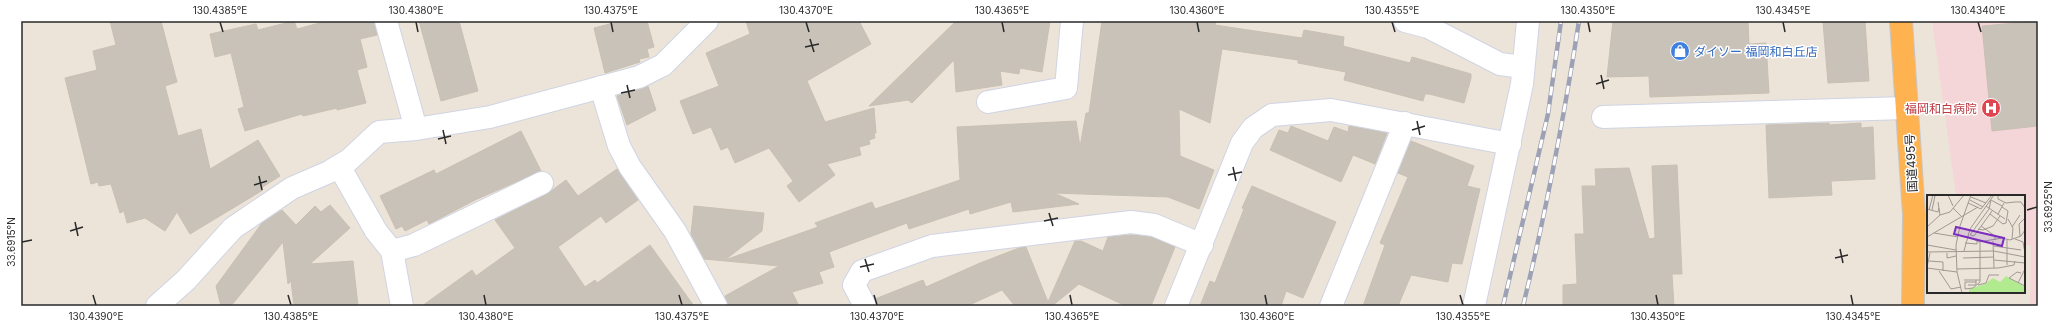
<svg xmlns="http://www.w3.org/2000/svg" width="2059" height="327" viewBox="0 0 2059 327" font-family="Inter,'Noto Sans JP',sans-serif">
  <rect width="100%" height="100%" fill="#ede4d9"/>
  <polygon fill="#f5d6d8" points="1932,21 2038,21 2038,306 2030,306 2031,245 2024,245 2024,196 1956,196"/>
  <g fill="#c8c2b8" stroke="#c9c0b3">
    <polygon points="110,21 161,21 177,82 165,86 178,136 201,129 210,169 258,140 280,176 261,188 263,190 190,234 177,212 165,231 145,218 127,223 124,211 120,213 111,184 99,186 98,182 91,184 65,78 97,70 93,51 116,45"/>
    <polygon points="294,21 297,29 327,21 374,21 377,35 360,39 367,67 357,70 366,103 337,110 337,108 303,116 302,114 245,131 238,109 244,107 231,53 215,57 210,34 256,24 258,30"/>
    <polygon points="419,21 459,21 478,91 441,101"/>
    <polygon points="621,21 647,21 654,47 647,49 649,57 639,59 640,62 605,73 594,28"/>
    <polygon points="746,21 859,21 871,44 807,81 825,122 874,108 876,133 874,134 875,138 869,140 870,144 859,147 861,155 827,164 835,175 799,202 787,186 793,181 769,148 735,163 728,147 721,150 711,127 693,134 680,101 719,86 706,53 750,34"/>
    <polygon points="956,21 1050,21 1042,72 1020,68 1019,74 1000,71 1002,85 956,92 954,60 912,103 908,100 869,106"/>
    <polygon points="1102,21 1216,21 1215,25 1302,38 1304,30 1344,37 1343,46 1410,63 1412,57 1471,74 1471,78 1464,103 1429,94 1425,94 1423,101 1344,80 1346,72 1298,63 1298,60 1222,49 1210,123 1179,109 1180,156 1214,170 1199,209 1168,197 1054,193 1079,204 1013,212 1011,202 970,214 969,209 909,229 907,223 829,252 834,267 819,272 823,283 792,292 799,306 728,306 725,296 779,266 704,259 691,234 694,206 764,213 762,231 725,260 818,227 815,223 872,202 875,209 960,180 957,127 1076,121 1080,147 1086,113 1089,113"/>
    <polygon points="1613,21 1748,21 1749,44 1766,43 1769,93 1650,97 1649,76 1607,77"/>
    <polygon points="1844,21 1865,21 1869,81 1828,83 1823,22"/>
    <polygon points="2038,21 2038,126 1992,131 1982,26"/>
    <polygon points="648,86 656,110 627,125 617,96"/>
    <polygon points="1829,123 1829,125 1861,123 1861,128 1873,127 1875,179 1831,181 1832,195 1769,198 1766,125"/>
    <polygon points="1291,126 1328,141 1334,127 1348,132 1349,126 1387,133 1375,164 1353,155 1341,182 1270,150 1279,130 1288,133"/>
    <polygon points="521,131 541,171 475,200 429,224 427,220 405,231 402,226 396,229 380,196 434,170 436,174"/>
    <polygon points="1411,141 1474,166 1467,186 1480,189 1462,264 1452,263 1448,282 1411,275 1398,306 1363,306 1385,245 1380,243 1408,177 1398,173"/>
    <polygon points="1677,165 1682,274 1672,274 1674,306 1563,306 1563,285 1577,284 1575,234 1584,234 1582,186 1596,186 1595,169 1629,168 1649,239 1655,238 1652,166"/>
    <polygon points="617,169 638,200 606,223 601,216 558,247 585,287 595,280 597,283 650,245 694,306 422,306 472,270 476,276 515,248 495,220 547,194 566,180 578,196"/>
    <polygon points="1252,186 1336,222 1303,298 1286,291 1281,306 1200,306 1210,281 1215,283 1244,209 1242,208"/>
    <polygon points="330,205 350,228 310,264 353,261 358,306 294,306 291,281 288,284 283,242 231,306 221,306 216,286 262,223 282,210 296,225 315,206 321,212"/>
    <polygon points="1131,235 1151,237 1175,247 1151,306 1126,306 1079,284 1052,306 1015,306 1002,290 967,306 877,306 875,299 923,280 926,287 980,263 1019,248 1026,247 1048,302 1075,241 1081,241 1103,251 1108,237"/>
  </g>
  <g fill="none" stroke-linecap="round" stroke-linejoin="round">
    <defs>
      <g id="minor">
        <polyline points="386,21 416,129"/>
        <polyline points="1405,21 1428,27 1500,64 1523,67"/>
        <polyline points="601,87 619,146 630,167 675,231 716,306"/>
        <polyline points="988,102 1066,88 1072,21"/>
        <polyline points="1603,117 1907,108"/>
        <polyline points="339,166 376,231 392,251 402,306"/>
        <polyline points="392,251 414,245 542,183"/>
        <polyline points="157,306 186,280 233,228 292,188 329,172 349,160 379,132 416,129 490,117 639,77 663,65 707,21"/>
        <polyline points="865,306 854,285 862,271 932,246 1131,222 1154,225 1202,245"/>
        <polyline points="1176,306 1242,143 1253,128 1272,115 1331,110 1510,144"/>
        <polyline points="1331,306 1405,123"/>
        <polyline points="1474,306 1522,84 1528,21"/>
      </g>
      <polyline id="trunk" points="1901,21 1914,215 1913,306"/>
    </defs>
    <use href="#minor" stroke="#cfd4e4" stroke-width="24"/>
    <use href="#trunk" stroke="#c7c7c7" stroke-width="24"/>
    <use href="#minor" stroke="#fff" stroke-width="22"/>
    <use href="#trunk" stroke="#ffb250" stroke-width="22"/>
    <defs>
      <g id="rail">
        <polyline points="1503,306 1548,114 1561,21"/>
        <path d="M 1523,306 C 1546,212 1564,117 1579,21"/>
      </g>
    </defs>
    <use href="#rail" stroke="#9ca1b6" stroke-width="4.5"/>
    <use href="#rail" stroke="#fff" stroke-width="3" stroke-dasharray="9" stroke-linecap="butt"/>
  </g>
  <path fill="none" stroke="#292929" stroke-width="1.5" d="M 220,22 L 223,32M 416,22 L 418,32M 611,22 L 613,32M 806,22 L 809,32M 1002,22 L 1004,32M 1197,22 L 1199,32M 1392,22 L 1395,32M 1588,22 L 1590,32M 1783,22 L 1785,32M 1978,22 L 1981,32M 810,39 L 814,52M 805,47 L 819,44M 1601,75 L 1604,89M 1596,84 L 1609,80M 627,85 L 630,98M 621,93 L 635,90M 1417,121 L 1420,135M 443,130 L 446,144M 1412,130 L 1425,126M 438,139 L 451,136M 1233,167 L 1236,181M 1228,175 L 1242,172M 259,176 L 262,190M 254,185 L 267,181M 2027,210 L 2037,207M 1049,213 L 1053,226M 1044,221 L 1058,218M 75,222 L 78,236M 70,231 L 83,227M 22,242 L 32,240M 1840,249 L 1843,263M 1835,258 L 1848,255M 865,259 L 869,272M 860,267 L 874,264M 93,295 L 96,305M 288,295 L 291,305M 484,295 L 486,305M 679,295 L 682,305M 874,295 L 877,305M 1070,295 L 1072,305M 1265,295 L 1267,305M 1460,295 L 1463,305M 1656,295 L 1658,305M 1851,295 L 1853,305"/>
  <defs>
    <symbol id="shop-disc" viewBox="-11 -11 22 22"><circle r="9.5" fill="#3f7fe0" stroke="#fff"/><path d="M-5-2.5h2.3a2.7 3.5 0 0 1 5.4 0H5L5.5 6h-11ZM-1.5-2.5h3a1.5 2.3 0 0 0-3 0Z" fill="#fff"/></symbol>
    <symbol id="hospital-disc" viewBox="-11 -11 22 22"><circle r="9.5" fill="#e0444e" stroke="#fff"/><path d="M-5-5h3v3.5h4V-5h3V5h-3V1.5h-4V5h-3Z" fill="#fff"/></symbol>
  </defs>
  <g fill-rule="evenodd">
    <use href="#shop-disc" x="1669" y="40" width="22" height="22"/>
    <use href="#hospital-disc" x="1980" y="97" width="22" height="22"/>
  </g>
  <g text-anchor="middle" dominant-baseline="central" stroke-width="3" stroke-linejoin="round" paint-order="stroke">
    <g font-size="12" fill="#366cbe" stroke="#fff" text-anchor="start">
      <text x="1694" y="51">ダイソー 福岡和白丘店</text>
    </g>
    <g font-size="12" fill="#be3a42" stroke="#fff" text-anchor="end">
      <text x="1977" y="108">福岡和白病院</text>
    </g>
    <g font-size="12" fill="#292929" stroke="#fff">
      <text transform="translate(1911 163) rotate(-93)">国道495号</text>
    </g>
  </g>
  <g transform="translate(1927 195)">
    <rect width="98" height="98" fill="#ede4d9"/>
    <path d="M 79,81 L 98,92 L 98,98 L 42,98 L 42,94 L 58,89 L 66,83 L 73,87 Z" fill="#b2eb8f"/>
    <path fill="none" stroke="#9f9993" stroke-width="1" d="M 21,0 L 26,11M 71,0 L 71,4 L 79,8 L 88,7M 44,2 L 59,8M 43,5 L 56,12M 11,7 L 13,20M 88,7 L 94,7 L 98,13M 41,8 L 54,14 L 65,0M 59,11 L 78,24M 26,13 L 35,22M 0,14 L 11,17 L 12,13M 2,15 L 6,0M 5,15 L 8,1 L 6,0M 63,19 L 76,29 L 79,28 L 81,16 L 75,12M 71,19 L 77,8M 81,24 L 86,33 L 85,44M 54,31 L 68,41 L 68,45M 0,32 L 13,20 L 23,17 L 37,0M 85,32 L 93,20M 51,34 L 56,35 L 66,31 L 73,21M 7,38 L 31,42M 43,40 L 62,14 L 64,5 L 75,11M 43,40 L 47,41 L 65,16M 40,41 L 52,47 L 75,43 L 83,45 L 94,41 L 98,35M 93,41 L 92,29 L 98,23M 0,42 L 51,12M 80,44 L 80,70M 88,44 L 96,47 L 98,58M 66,46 L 67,73M 38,48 L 50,49 L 50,46M 0,50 L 29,55M 67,51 L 94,55M 37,56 L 43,34 L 67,0M 0,57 L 67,56 L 98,62M 20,58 L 20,63 L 29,61M 36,63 L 67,62M 67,65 L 98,68M 2,66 L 16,67 L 16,76M 0,72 L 3,58M 0,73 L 30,77M 30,74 L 71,73 L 87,70 L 88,66M 12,76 L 24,94 L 34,92M 94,78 L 90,77 L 82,83 L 98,91M 37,85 L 53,85M 49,87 L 38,87 L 38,94 L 46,93 L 53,87 L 53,47M 91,88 L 98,74M 41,90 L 49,90 L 49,85M 51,90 L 59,88 L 62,80 L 72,80M 35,98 L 30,77 L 29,50 L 33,31 L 44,0"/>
    <path fill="#7b2cbf" fill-opacity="0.15" stroke="#7b2cbf" stroke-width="2" d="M 29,32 L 77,43 L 75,51 L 27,39 Z"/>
    <rect width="98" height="98" fill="none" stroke="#292929" stroke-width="2"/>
  </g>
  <rect width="2059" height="327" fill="none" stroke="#ffffff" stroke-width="44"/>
  <rect x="22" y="22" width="2015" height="283" fill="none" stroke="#292929" stroke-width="1.5"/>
  <g font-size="10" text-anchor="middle" fill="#292929">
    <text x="220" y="14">130.4385°E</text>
    <text x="416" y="14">130.4380°E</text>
    <text x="611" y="14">130.4375°E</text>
    <text x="806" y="14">130.4370°E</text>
    <text x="1002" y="14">130.4365°E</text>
    <text x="1197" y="14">130.4360°E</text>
    <text x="1392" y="14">130.4355°E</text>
    <text x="1588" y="14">130.4350°E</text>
    <text x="1783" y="14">130.4345°E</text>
    <text x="1978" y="14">130.4340°E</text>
    <text transform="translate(2048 207) rotate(-90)" y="4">33.6925°N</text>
    <text transform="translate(11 242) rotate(-90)" y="4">33.6915°N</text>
    <text x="96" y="320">130.4390°E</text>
    <text x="291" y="320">130.4385°E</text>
    <text x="486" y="320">130.4380°E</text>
    <text x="682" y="320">130.4375°E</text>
    <text x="877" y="320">130.4370°E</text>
    <text x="1072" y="320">130.4365°E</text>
    <text x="1267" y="320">130.4360°E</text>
    <text x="1463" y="320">130.4355°E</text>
    <text x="1658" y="320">130.4350°E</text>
    <text x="1853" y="320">130.4345°E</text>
  </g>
</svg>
